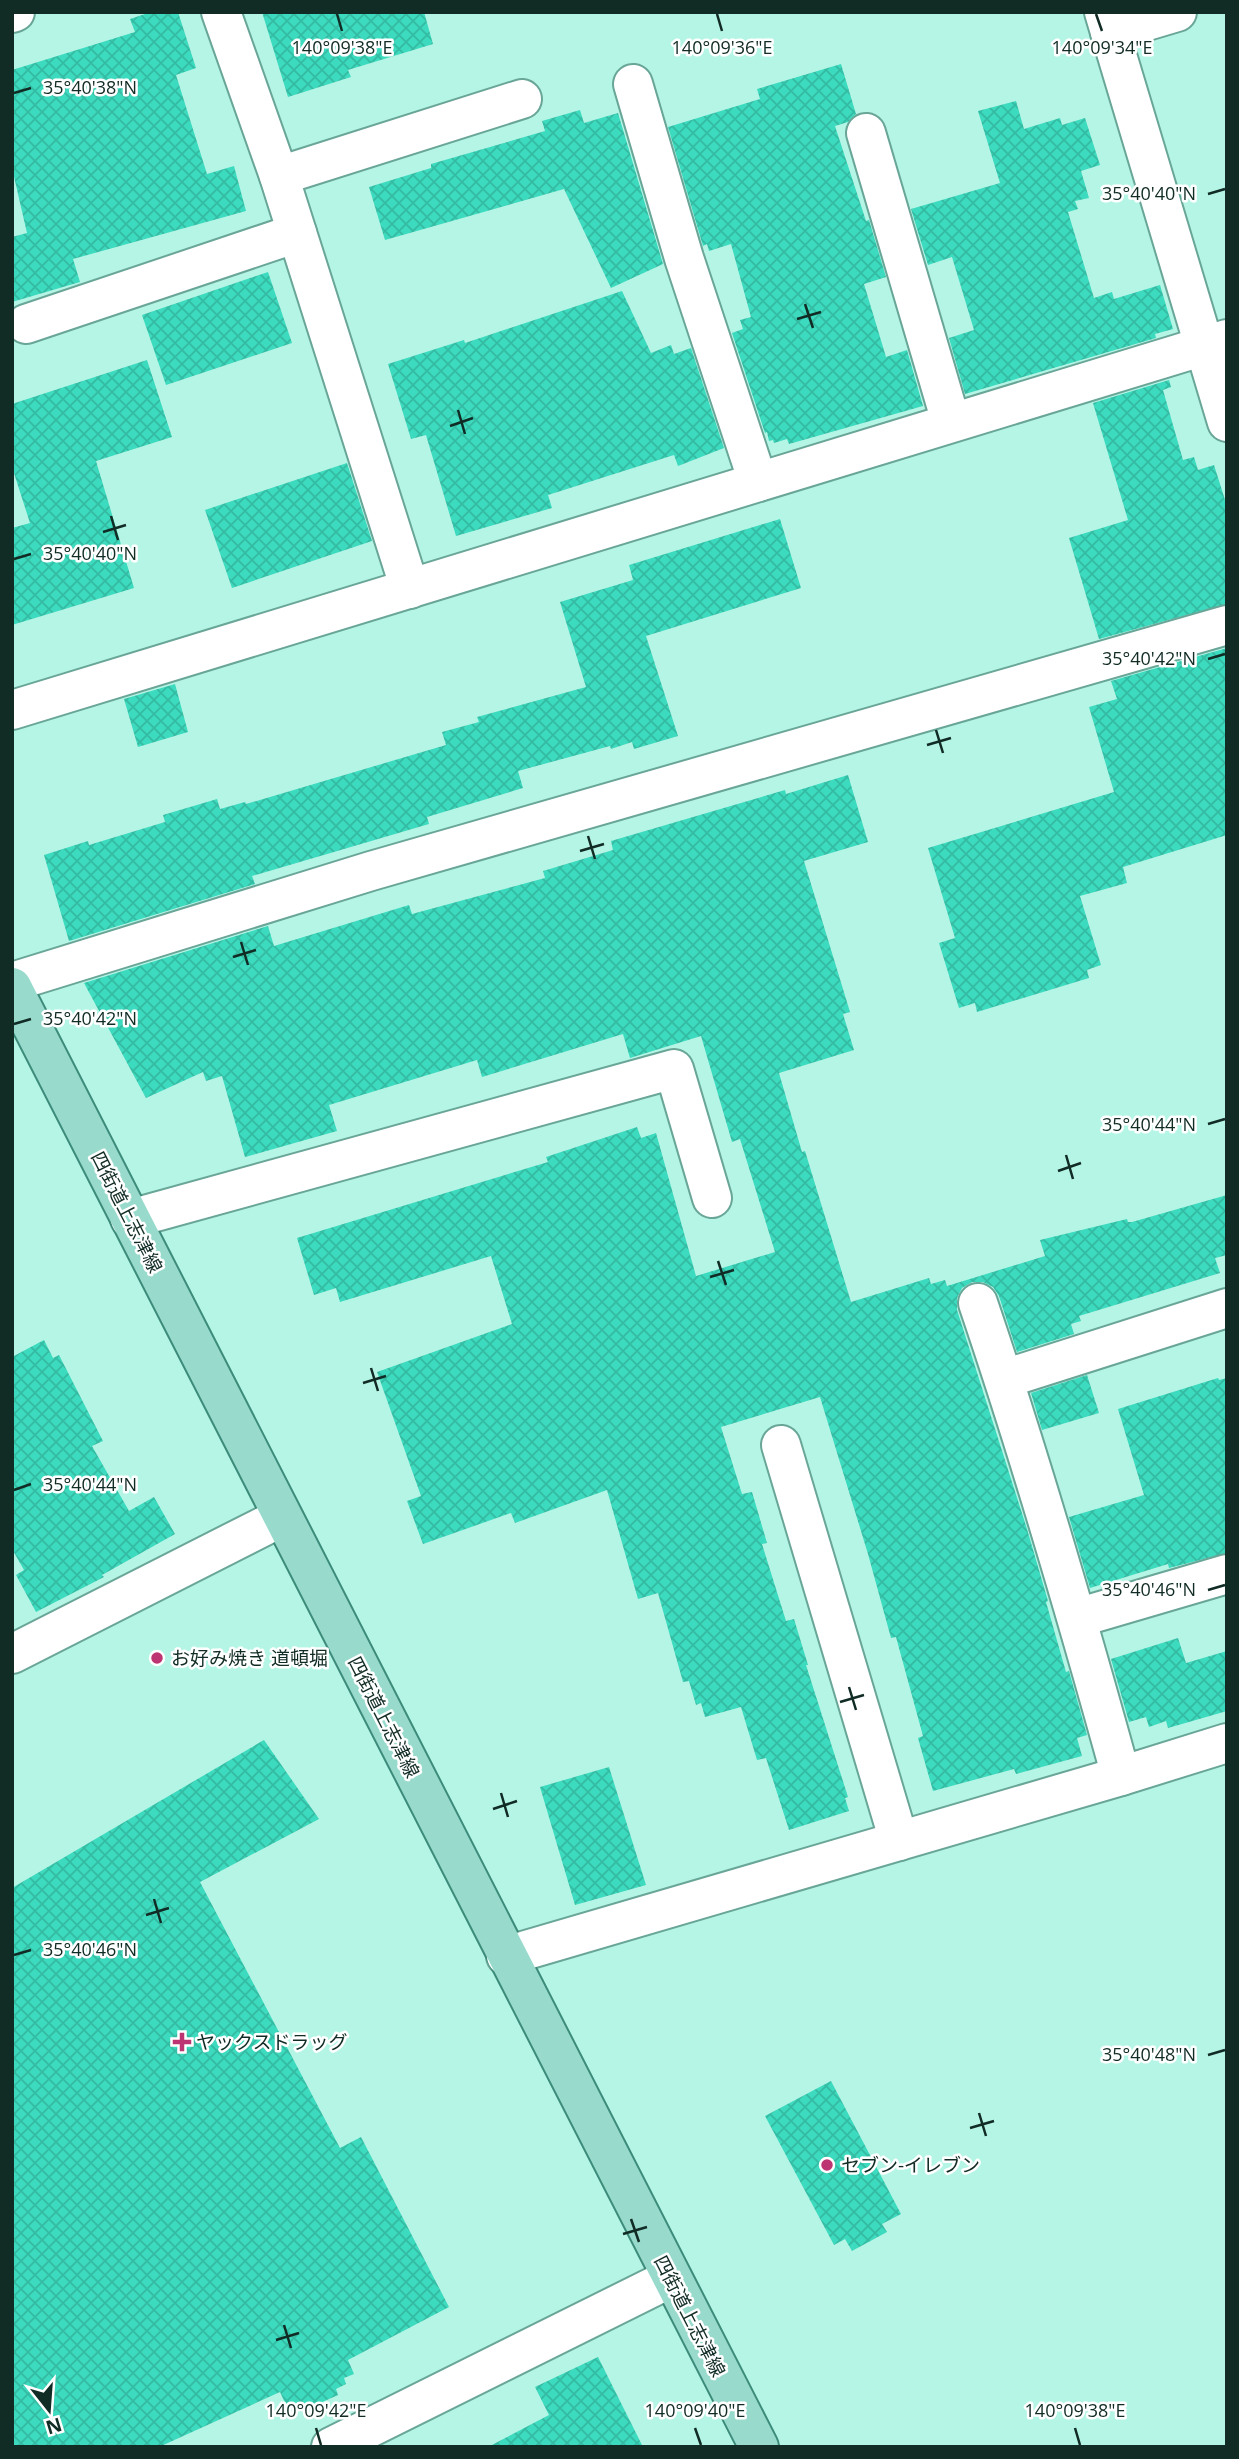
<svg xmlns="http://www.w3.org/2000/svg" width="1239" height="2459" viewBox="0 0 1239 2459" font-family="'Open Sans','Noto Sans JP',sans-serif">
  <defs>
    <pattern id="building-cross-hatch" width="8" height="8" patternUnits="userSpaceOnUse" patternTransform="scale(1.75)"><rect width="8" height="8" fill="#3cdabe"/><path d="M0 0l8 8M0 8l8-8" fill="none" stroke="#34bba3"/></pattern>
  </defs>
  <rect width="100%" height="100%" fill="#b5f5e5"/>
  <g fill="url(#building-cross-hatch)">
    <polygon points="151,12 178,12 196,68 176,75 207,174 234,166 246,211 73,259 80,282 12,302 12,237 27,233 12,168 12,70 135,32 130,19"/>
    <polygon points="262,12 424,12 433,44 348,70 351,77 288,97"/>
    <polygon points="841,64 856,114 848,122 835,126 866,221 869,220 886,277 864,284 886,357 907,350 923,406 789,444 787,439 774,443 773,440 769,441 767,432 765,433 732,333 743,329 740,320 751,317 731,244 709,251 707,244 703,246 668,127 760,99 757,89"/>
    <polygon points="1016,101 1024,129 1060,118 1062,125 1085,118 1100,165 1081,171 1089,198 1075,201 1078,209 1068,212 1094,298 1112,292 1114,299 1160,285 1173,329 1155,334 1156,338 965,394 949,338 974,330 952,257 928,265 911,209 1000,183 978,111"/>
    <polygon points="580,110 584,123 618,113 663,264 611,288 564,189 385,240 369,187 431,168 431,164 545,131 542,121"/>
    <polygon points="268,272 292,343 166,385 142,315"/>
    <polygon points="622,291 651,353 671,345 674,354 691,348 724,448 678,466 674,455 548,495 552,508 456,536 426,435 411,439 388,364 464,340 465,343"/>
    <polygon points="147,360 172,437 96,461 134,588 12,625 12,528 30,523 12,467 12,404"/>
    <polygon points="1169,380 1171,387 1163,390 1183,460 1194,457 1198,470 1214,465 1227,506 1227,604 1099,639 1069,538 1128,520 1093,403"/>
    <polygon points="347,463 372,541 232,588 205,510"/>
    <polygon points="780,519 801,588 646,636 678,736 634,749 632,742 611,749 610,746 518,771 523,788 427,817 429,824 252,876 255,884 69,941 44,855 88,841 89,845 165,822 163,815 207,802 217,799 220,809 245,802 246,804 446,745 442,732 479,722 477,717 586,687 560,602 633,580 629,565"/>
    <polygon points="1227,648 1227,835 1123,867 1127,883 1080,896 1101,965 1087,970 1089,978 977,1012 975,1003 959,1008 939,943 955,938 928,848 1114,792 1089,707 1117,699 1111,681"/>
    <polygon points="175,684 188,732 138,747 124,699"/>
    <polygon points="848,775 868,842 804,861 850,1012 843,1014 854,1050 779,1073 802,1152 805,1151 851,1302 929,1278 931,1284 945,1280 947,1286 1045,1256 1040,1240 1127,1219 1128,1222 1132,1222 1227,1195 1227,1255 1215,1258 1220,1273 1079,1316 1081,1321 1071,1324 1074,1334 1017,1352 999,1296 993,1287 983,1282 972,1282 962,1288 957,1298 957,1310 1027,1529 1048,1601 1046,1602 1066,1672 1069,1671 1087,1735 1077,1738 1082,1756 1016,1774 1014,1769 933,1791 918,1738 923,1736 896,1637 891,1638 868,1554 820,1397 721,1427 742,1494 752,1492 767,1543 762,1544 786,1621 794,1619 808,1665 806,1665 848,1797 845,1798 849,1811 789,1830 766,1758 757,1760 741,1707 705,1717 701,1703 696,1705 689,1681 683,1682 658,1593 638,1599 607,1490 515,1523 511,1513 423,1544 407,1501 421,1496 377,1372 512,1324 491,1256 340,1302 336,1288 314,1295 297,1238 548,1162 546,1157 637,1127 641,1138 656,1133 696,1276 775,1252 740,1139 732,1142 701,1036 630,1058 623,1034 482,1077 477,1060 329,1105 337,1131 245,1157 222,1076 206,1081 203,1072 146,1098 84,983 268,926 274,946 409,905 412,914 545,878 543,871 613,850 611,841 785,790 786,794"/>
    <polygon points="44,1340 53,1358 59,1355 103,1441 92,1446 129,1511 154,1497 175,1534 102,1575 104,1577 36,1612 16,1575 24,1570 12,1549 12,1357"/>
    <polygon points="1087,1375 1099,1413 1042,1430 1031,1393"/>
    <polygon points="1218,1378 1219,1380 1227,1378 1227,1553 1169,1568 1168,1564 1090,1588 1069,1517 1144,1495 1118,1409"/>
    <polygon points="1178,1638 1186,1663 1227,1651 1227,1711 1168,1728 1166,1721 1149,1727 1146,1717 1129,1722 1111,1659"/>
    <polygon points="264,1740 319,1819 200,1882 340,2148 361,2137 449,2307 348,2360 354,2374 344,2378 346,2384 336,2389 338,2395 300,2412 296,2404 287,2407 280,2392 159,2447 12,2447 12,1888"/>
    <polygon points="609,1767 646,1885 575,1905 540,1787"/>
    <polygon points="831,2081 901,2214 882,2224 887,2232 852,2251 845,2239 834,2245 765,2116"/>
    <polygon points="598,2357 643,2447 488,2447 549,2415 535,2387"/>
  </g>
  <g fill="none" stroke-linecap="round" stroke-linejoin="round">
    <defs>
      <g id="minor">
        <polyline points="221,12 279,176 410,589"/>
        <polyline points="1104,12 1227,422"/>
        <polyline points="12,13 15,12"/>
        <polyline points="1110,32 1177,12"/>
        <polyline points="633,84 684,258 758,482"/>
        <polyline points="866,133 951,422"/>
        <polyline points="279,176 522,99"/>
        <polyline points="26,324 297,233"/>
        <polyline points="12,710 1227,339"/>
        <polyline points="12,982 371,871 1227,625"/>
        <polyline points="130,1219 674,1069 712,1198"/>
        <path d="M 978,1303 C 1031,1459 1077,1617 1121,1776"/>
        <polyline points="1004,1379 1227,1308"/>
        <polyline points="781,1445 899,1841"/>
        <polyline points="1077,1618 1227,1574"/>
        <polyline points="12,1654 282,1517"/>
        <polyline points="506,1956 1121,1776 1227,1743"/>
        <polyline points="331,2447 671,2278"/>
      </g>
      <polyline id="major" points="12,987 759,2447"/>
    </defs>
    <use href="#minor" stroke="#69a698" stroke-width="42"/>
    <use href="#major" stroke="#3d8c7b" stroke-width="42"/>
    <use href="#minor" stroke="#fff" stroke-width="38"/>
    <use href="#major" stroke="#98dacc" stroke-width="38"/>
  </g>
  <path fill="none" stroke="#112b25" stroke-width="2.5" d="M 337,14 L 342,31M 717,14 L 722,31M 1096,14 L 1102,31M 14,93 L 31,88M 1208,194 L 1225,189M 805,304 L 813,328M 797,319 L 821,312M 458,410 L 465,434M 450,426 L 473,418M 111,516 L 118,540M 103,532 L 126,525M 14,559 L 31,554M 1208,659 L 1225,654M 936,730 L 943,753M 927,745 L 951,738M 588,836 L 595,859M 580,851 L 604,844M 241,942 L 248,965M 233,957 L 256,950M 14,1024 L 31,1019M 1208,1124 L 1225,1119M 1066,1155 L 1073,1179M 1058,1171 L 1081,1163M 718,1261 L 726,1285M 710,1277 L 734,1270M 371,1368 L 378,1391M 363,1383 L 386,1376M 14,1490 L 31,1484M 1208,1590 L 1225,1585M 849,1687 L 856,1710M 840,1702 L 864,1695M 501,1793 L 508,1817M 493,1809 L 517,1801M 154,1899 L 161,1923M 146,1915 L 169,1908M 14,1955 L 31,1950M 1208,2055 L 1225,2050M 979,2113 L 986,2136M 970,2128 L 994,2121M 631,2219 L 639,2242M 623,2234 L 647,2227M 284,2325 L 291,2348M 276,2340 L 299,2333M 316,2428 L 321,2445M 695,2428 L 701,2445M 1075,2428 L 1080,2445"/>
  <g fill="#bc3471" stroke="#fff" stroke-width="2.5">
    <circle cx="157" cy="1658" r="7"/>
    <path d="M178.5 2031.5h7v7h7v7h-7v7h-7v-7h-7v-7h7z"/>
    <circle cx="827" cy="2165" r="7"/>
  </g>
  <g text-anchor="middle" dominant-baseline="central" stroke-width="5" stroke-linejoin="round" paint-order="stroke">
    <g font-size="19" fill="#112b25" stroke="#fff">
      <text transform="translate(127 1212) rotate(63)">四街道上志津線</text>
      <text transform="translate(384 1717) rotate(63)">四街道上志津線</text>
      <text transform="translate(690 2316) rotate(63)">四街道上志津線</text>
    </g>
    <g font-size="19" fill="#112b25" stroke="#fff" text-anchor="start">
      <text x="171" y="1658">お好み焼き 道頓堀</text>
      <text x="196" y="2042">ヤックスドラッグ</text>
      <text x="841" y="2165">セブン-イレブン</text>
    </g>
  </g>
  <g font-size="18" text-anchor="middle" fill="#112b25" stroke="#fff" stroke-width="5" stroke-linejoin="round" paint-order="stroke">
    <text x="342" y="54">140°09'38"E</text>
    <text x="722" y="54">140°09'36"E</text>
    <text x="1102" y="54">140°09'34"E</text>
    <text x="90" y="94">35°40'38"N</text>
    <text x="1149" y="200">35°40'40"N</text>
    <text x="90" y="560">35°40'40"N</text>
    <text x="1149" y="665">35°40'42"N</text>
    <text x="90" y="1025">35°40'42"N</text>
    <text x="1149" y="1131">35°40'44"N</text>
    <text x="90" y="1491">35°40'44"N</text>
    <text x="1149" y="1596">35°40'46"N</text>
    <text x="90" y="1956">35°40'46"N</text>
    <text x="1149" y="2061">35°40'48"N</text>
    <text x="316" y="2417">140°09'42"E</text>
    <text x="695" y="2417">140°09'40"E</text>
    <text x="1075" y="2417">140°09'38"E</text>
  </g>
  <rect width="1239" height="2459" fill="none" stroke="#112b25" stroke-width="28"/>
  <g transform="translate(49 2410) rotate(163)" stroke="#ffffff" stroke-width="5" paint-order="stroke">
  <path d="M0-5L12 26L0 18L-12 26Z" fill="#112b25"/>
  <text y="-10" font-size="19" font-weight="bold" text-anchor="middle" fill="#112b25">N</text>
  </g>
</svg>
